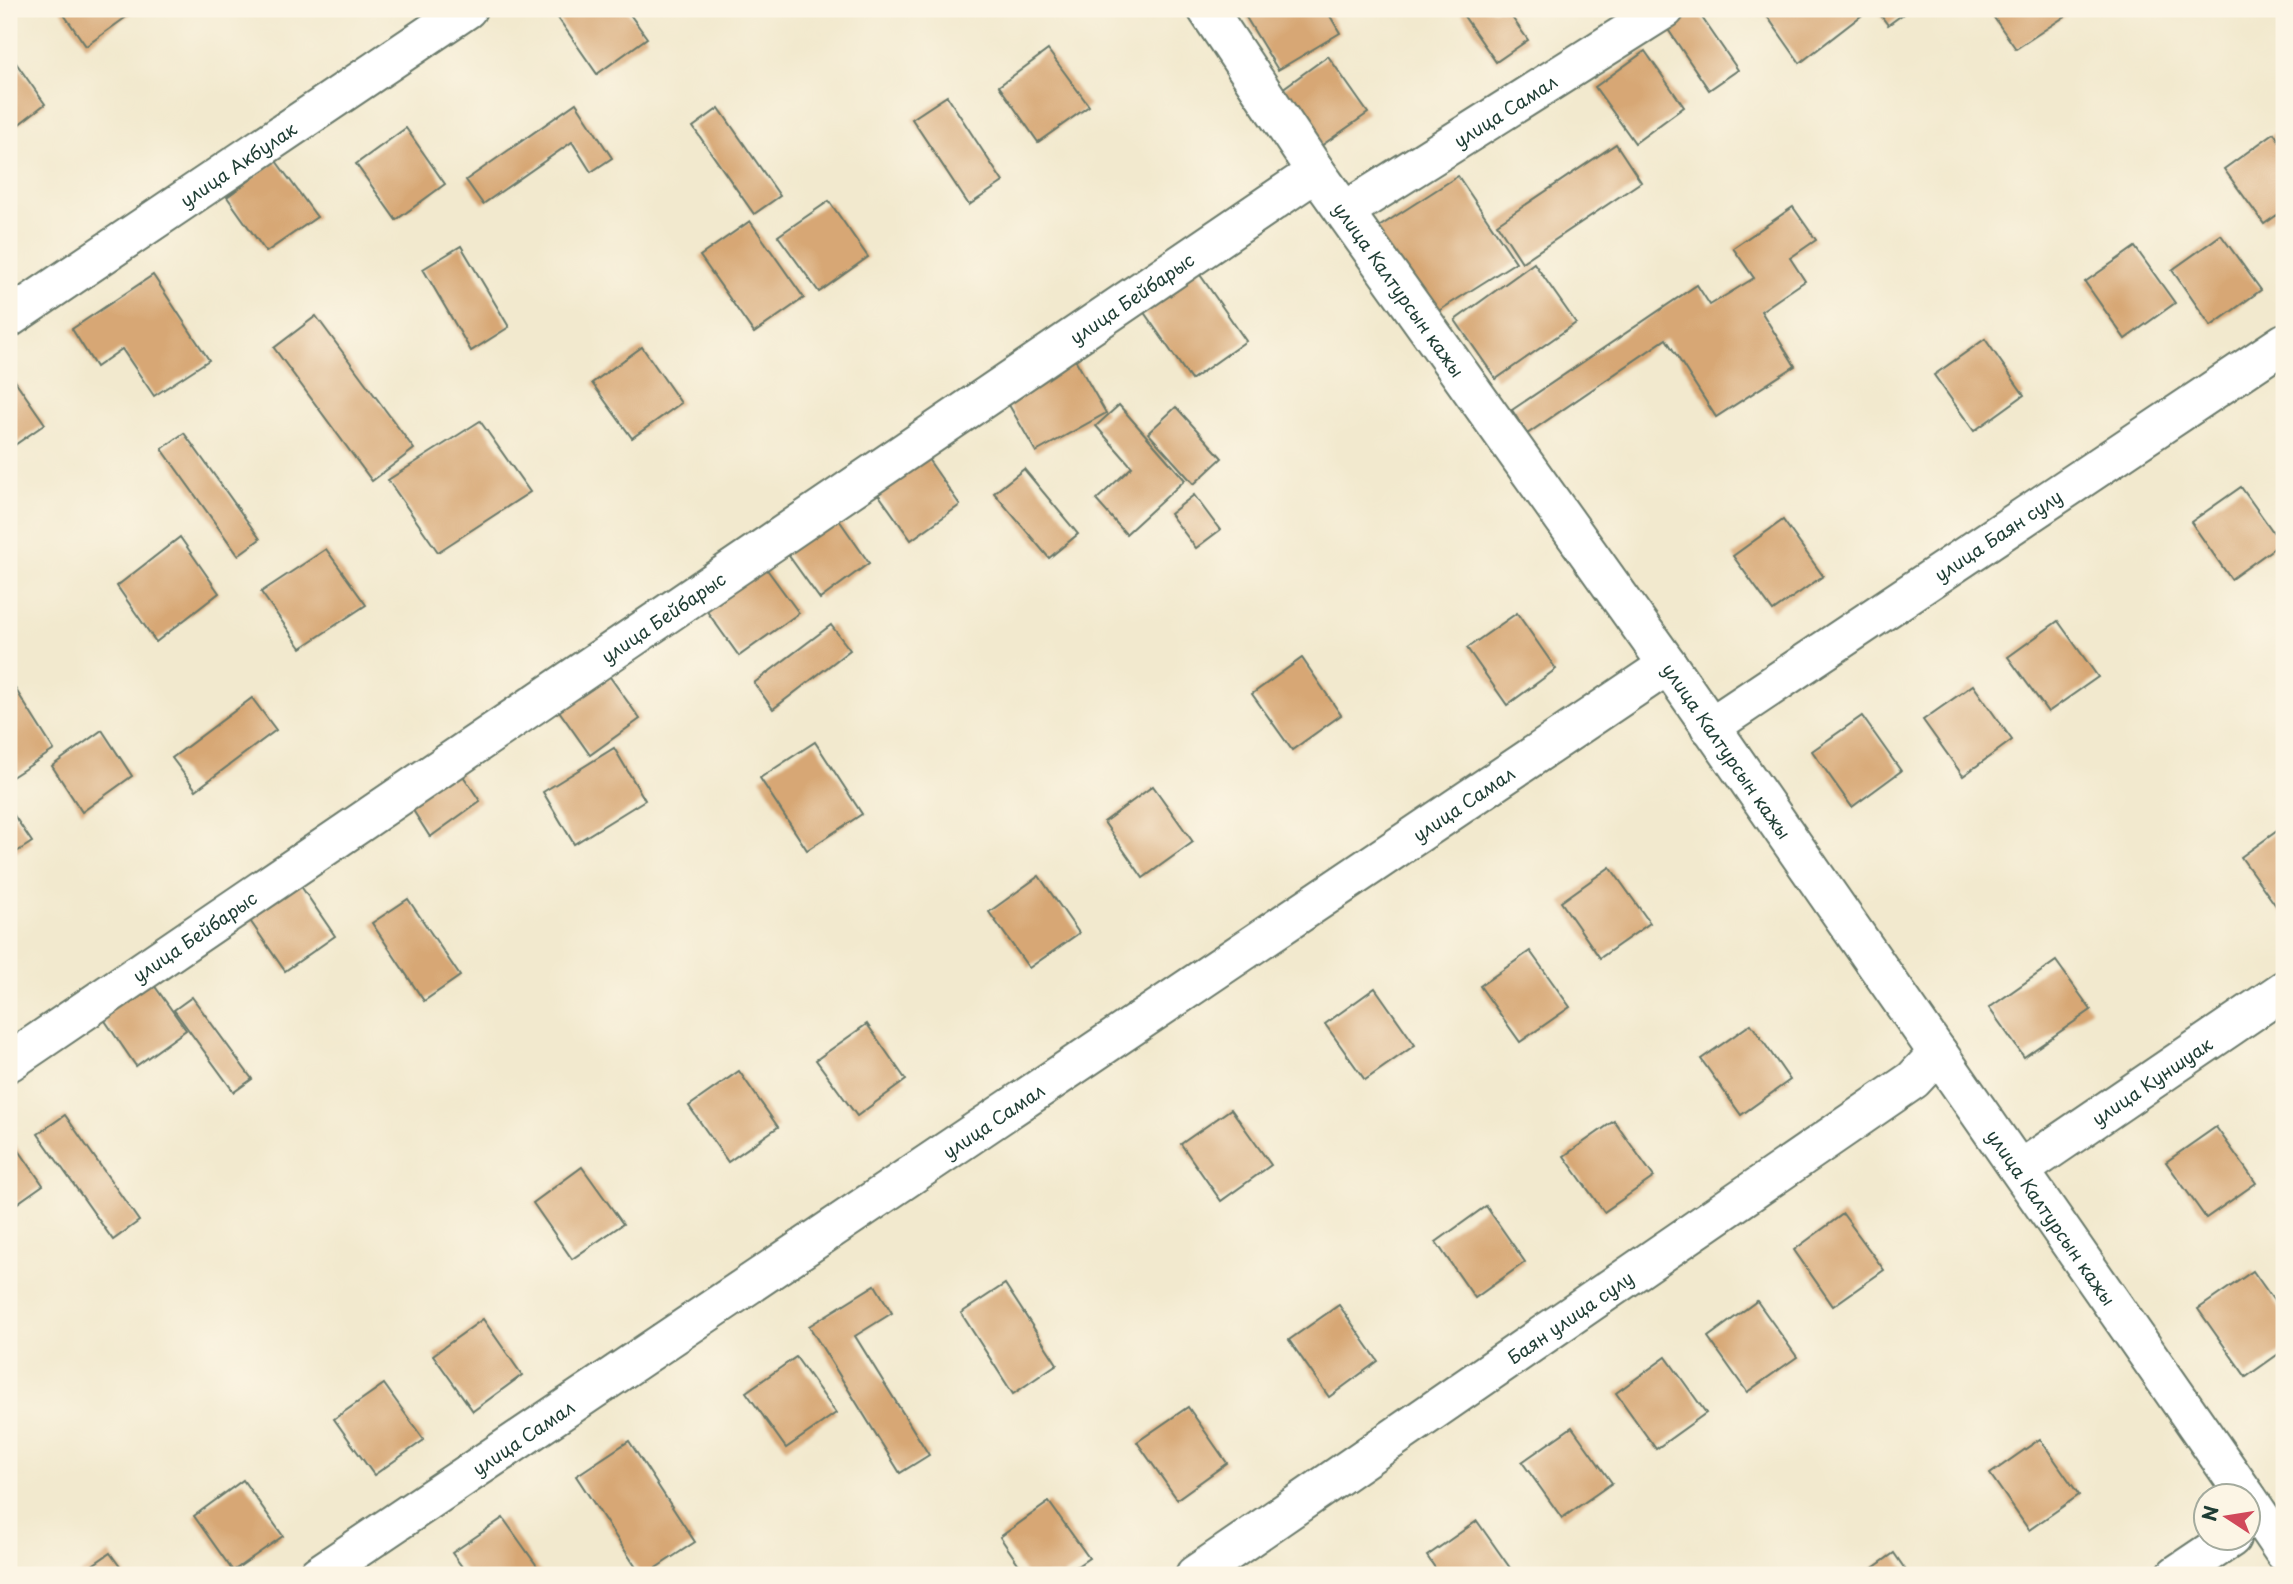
<svg xmlns="http://www.w3.org/2000/svg" width="2293" height="1584" viewBox="0 0 2293 1584" font-family="'Playpen Sans',sans-serif">
  <rect width="100%" height="100%" fill="#fcf5e5"/>
  <filter id="ink" filterUnits="userSpaceOnUse"><feTurbulence type="fractalNoise" baseFrequency=".0143" numOctaves="2"/><feDisplacementMap in="SourceGraphic" scale="14" xChannelSelector="R" yChannelSelector="G"/><feConvolveMatrix kernelMatrix="1 2 1 2 8 2 1 2 1" color-interpolation-filters="sRGB"/></filter>
  <filter id="wash" filterUnits="userSpaceOnUse"><feTurbulence type="fractalNoise" baseFrequency=".00686" numOctaves="4" result="noise"/><feDisplacementMap in="SourceGraphic" scale="28" xChannelSelector="R" yChannelSelector="G"/><feGaussianBlur stdDeviation="1.57" result="paint"/><feColorMatrix in="noise" values="0 0 0 0 0 0 0 0 0 0 0 0 0 0 0 0 0 1.4 0 .05"/><feComposite in="paint" operator="in"/></filter>
  <g filter="url(#wash)">
    <rect width="100%" height="100%" fill="#f2e9ce"/>
    <g id="blocks">
      <g fill="#d7a775">
        <polygon points="60,9 135,9 136,10 86,46"/>
        <polygon points="570,9 626,9 647,38 597,74 558,18"/>
        <polygon points="1241,9 1326,9 1340,33 1278,70"/>
        <polygon points="1459,9 1506,9 1528,40 1496,62"/>
        <polygon points="1689,9 1696,9 1738,70 1709,90 1665,25"/>
        <polygon points="1762,9 1857,9 1862,15 1800,63"/>
        <polygon points="1876,9 1910,9 1888,25"/>
        <polygon points="1988,9 2076,9 2016,49"/>
        <polygon points="1048,50 1089,106 1038,142 999,86"/>
        <polygon points="1645,51 1684,107 1635,143 1595,87"/>
        <polygon points="9,53 45,104 9,132"/>
        <polygon points="1328,56 1368,113 1318,148 1278,92"/>
        <polygon points="947,96 1003,182 969,205 912,119"/>
        <polygon points="576,103 612,158 591,172 572,142 483,204 466,180"/>
        <polygon points="719,108 780,196 754,214 693,127"/>
        <polygon points="406,128 445,184 396,220 356,164"/>
        <polygon points="2274,133 2284,148 2284,210 2264,224 2224,169"/>
        <polygon points="1616,144 1641,182 1522,262 1497,224"/>
        <polygon points="276,161 317,217 266,252 227,197"/>
        <polygon points="1458,176 1516,262 1429,317 1371,232"/>
        <polygon points="829,201 868,257 819,292 778,236"/>
        <polygon points="1793,207 1816,240 1790,258 1805,281 1761,311 1795,366 1716,417 1666,339 1527,434 1512,410 1697,285 1710,305 1754,278 1733,248"/>
        <polygon points="750,221 804,298 754,333 700,256"/>
        <polygon points="2221,235 2261,290 2211,326 2172,270"/>
        <polygon points="461,246 509,327 471,351 423,269"/>
        <polygon points="2135,247 2175,303 2125,339 2085,282"/>
        <polygon points="1534,263 1576,323 1496,379 1455,320"/>
        <polygon points="1196,269 1246,341 1191,380 1141,308"/>
        <polygon points="153,275 209,360 154,396 122,349 96,367 72,329"/>
        <polygon points="316,316 414,449 372,481 274,348"/>
        <polygon points="1985,339 2024,395 1974,431 1934,375"/>
        <polygon points="1064,340 1106,413 1036,452 994,379"/>
        <polygon points="642,347 681,403 632,438 592,383"/>
        <polygon points="9,372 45,424 9,449"/>
        <polygon points="1119,405 1185,480 1126,534 1096,500 1132,467 1096,426"/>
        <polygon points="1176,407 1222,458 1194,484 1148,433"/>
        <polygon points="480,421 530,492 438,552 388,480"/>
        <polygon points="184,433 260,539 238,555 162,449"/>
        <polygon points="921,449 960,505 911,540 871,484"/>
        <polygon points="1024,469 1078,534 1049,558 994,493"/>
        <polygon points="2241,487 2281,543 2231,579 2191,522"/>
        <polygon points="1194,495 1220,530 1196,548 1170,514"/>
        <polygon points="830,507 869,563 820,599 779,542"/>
        <polygon points="1783,520 1823,576 1773,611 1733,556"/>
        <polygon points="180,537 219,593 156,642 117,586"/>
        <polygon points="326,549 366,605 301,648 261,592"/>
        <polygon points="760,560 799,613 739,656 701,603"/>
        <polygon points="1517,613 1556,669 1507,705 1467,648"/>
        <polygon points="2058,621 2098,677 2048,712 2008,657"/>
        <polygon points="831,625 850,650 773,709 754,683"/>
        <polygon points="1302,658 1341,715 1292,750 1252,694"/>
        <polygon points="600,663 640,719 590,755 550,698"/>
        <polygon points="11,682 54,750 9,779 9,683"/>
        <polygon points="1973,685 2012,740 1963,776 1923,720"/>
        <polygon points="252,698 276,730 196,790 172,758"/>
        <polygon points="1862,716 1901,771 1852,807 1812,751"/>
        <polygon points="102,730 132,776 82,812 52,766"/>
        <polygon points="815,742 862,814 807,850 760,778"/>
        <polygon points="614,748 645,800 574,844 543,792"/>
        <polygon points="453,761 480,801 430,837 404,796"/>
        <polygon points="1153,786 1193,842 1143,878 1104,822"/>
        <polygon points="9,808 32,842 9,857"/>
        <polygon points="2284,826 2284,917 2241,857"/>
        <polygon points="1610,867 1650,923 1600,958 1561,902"/>
        <polygon points="1039,876 1079,933 1029,968 989,912"/>
        <polygon points="296,879 335,936 285,971 246,915"/>
        <polygon points="408,899 460,976 424,1001 372,923"/>
        <polygon points="1530,951 1570,1007 1520,1042 1480,986"/>
        <polygon points="2056,961 2091,1010 2024,1057 1989,1008"/>
        <polygon points="146,974 186,1030 136,1066 97,1009"/>
        <polygon points="1375,988 1415,1045 1365,1080 1325,1024"/>
        <polygon points="192,997 252,1079 234,1092 174,1010"/>
        <polygon points="867,1024 906,1080 857,1116 816,1060"/>
        <polygon points="1751,1024 1790,1080 1741,1115 1701,1059"/>
        <polygon points="739,1071 778,1127 728,1162 689,1106"/>
        <polygon points="1231,1109 1271,1165 1221,1201 1181,1144"/>
        <polygon points="65,1115 139,1221 113,1240 38,1134"/>
        <polygon points="1614,1121 1654,1177 1604,1212 1564,1156"/>
        <polygon points="2216,1127 2256,1183 2206,1218 2166,1162"/>
        <polygon points="9,1136 43,1185 9,1209"/>
        <polygon points="582,1167 623,1224 572,1259 533,1203"/>
        <polygon points="1486,1206 1525,1262 1475,1298 1436,1242"/>
        <polygon points="1843,1214 1884,1270 1833,1306 1794,1250"/>
        <polygon points="2253,1271 2284,1315 2284,1350 2246,1377 2198,1309"/>
        <polygon points="1005,1284 1057,1364 1013,1394 961,1313"/>
        <polygon points="875,1285 892,1313 855,1336 929,1455 900,1473 809,1326"/>
        <polygon points="1757,1301 1797,1357 1747,1392 1708,1337"/>
        <polygon points="1339,1305 1378,1361 1329,1397 1289,1340"/>
        <polygon points="483,1319 522,1375 473,1411 433,1355"/>
        <polygon points="796,1357 836,1413 786,1448 746,1392"/>
        <polygon points="1666,1357 1706,1413 1656,1449 1616,1393"/>
        <polygon points="384,1384 424,1440 374,1475 334,1419"/>
        <polygon points="1188,1407 1227,1463 1177,1499 1137,1442"/>
        <polygon points="1572,1427 1612,1483 1562,1518 1522,1462"/>
        <polygon points="2040,1439 2079,1495 2029,1530 1990,1474"/>
        <polygon points="629,1441 695,1542 645,1575 641,1575 576,1476"/>
        <polygon points="243,1480 283,1536 233,1571 194,1516"/>
        <polygon points="1049,1502 1089,1558 1064,1575 1026,1575 1000,1537"/>
        <polygon points="503,1518 542,1573 540,1575 468,1575 452,1553"/>
        <polygon points="1477,1521 1515,1575 1440,1575 1427,1556"/>
        <polygon points="110,1553 126,1575 78,1575"/>
        <polygon points="1894,1553 1909,1575 1863,1575"/>
      </g>
    </g>
  </g>
  <g filter="url(#ink)">
    <use href="#blocks" fill-opacity="0" stroke="#69796a" stroke-width="2"/>
    <g fill="none" stroke-linecap="round" stroke-linejoin="round">
      <defs>
        <g id="minor">
          <path id="s1" d="M 1207,9 L 1316,172 L 1668,665 L 2246,1496"/>
          <path id="s2" d="M 1345,211 L 1665,9"/>
          <path id="s3" d="M 9,318 L 467,9"/>
          <path id="s4" d="M 1710,727 L 2284,343"/>
          <path id="s5" d="M 9,1062 L 1316,172"/>
          <path id="s6" d="M 2020,1170 L 2284,990"/>
          <polyline points="2248,1499 2284,1552"/>
          <path id="s7" d="M 318,1575 L 1668,665"/>
          <path id="s8" d="M 1195,1575 L 1913,1080 L 1938,1053"/>
          <polyline points="2176,1575 2231,1538"/>
        </g>
      </defs>
      <use href="#minor" stroke="#69796a" stroke-width="42"/>
      <use href="#minor" stroke="#fff" stroke-width="38"/>
    </g>
  </g>
  <g text-anchor="middle" dominant-baseline="central" stroke-width="5" stroke-linejoin="round" paint-order="stroke">
    <g font-size="18" fill="#1f3d34" stroke="#fcf5e5">
      <text stroke="none"><textPath href="#s2" startOffset="189">улица Самал</textPath></text>
      <text stroke="none"><textPath href="#s3" startOffset="276">улица Акбулак</textPath></text>
      <text stroke="none"><textPath href="#s1" startOffset="340">улица Калтурсын кажы</textPath></text>
      <text stroke="none"><textPath href="#s5" startOffset="1358">улица Бейбарыс</textPath></text>
      <text stroke="none"><textPath href="#s4" startOffset="346">улица Баян сулу</textPath></text>
      <text stroke="none"><textPath href="#s5" startOffset="791">улица Бейбарыс</textPath></text>
      <text stroke="none"><textPath href="#s1" startOffset="906">улица Калтурсын кажы</textPath></text>
      <text stroke="none"><textPath href="#s7" startOffset="1381">улица Самал</textPath></text>
      <text stroke="none"><textPath href="#s5" startOffset="224">улица Бейбарыс</textPath></text>
      <text stroke="none"><textPath href="#s6" startOffset="159">улица Куншуак</textPath></text>
      <text stroke="none"><textPath href="#s7" startOffset="814">улица Самал</textPath></text>
      <text stroke="none"><textPath href="#s1" startOffset="1474">улица Калтурсын кажы</textPath></text>
      <text stroke="none"><textPath href="#s8" startOffset="455">Баян улица сулу</textPath></text>
      <text stroke="none"><textPath href="#s7" startOffset="247">улица Самал</textPath></text>
    </g>
  </g>
  <rect width="2293" height="1584" fill="none" stroke="#fcf5e5" stroke-width="35"/>
  <g transform="translate(2227 1517) rotate(282)"><circle r="33" fill="#fcf5e5" stroke="#a4ab9e" stroke-width="2"/>
  <path d="M0-5L12 26L0 18L-12 26Z" fill="#d1495b"/>
  <text y="-10" font-size="19" font-weight="bold" text-anchor="middle" fill="#1f3d34">N</text>
  </g>
</svg>
